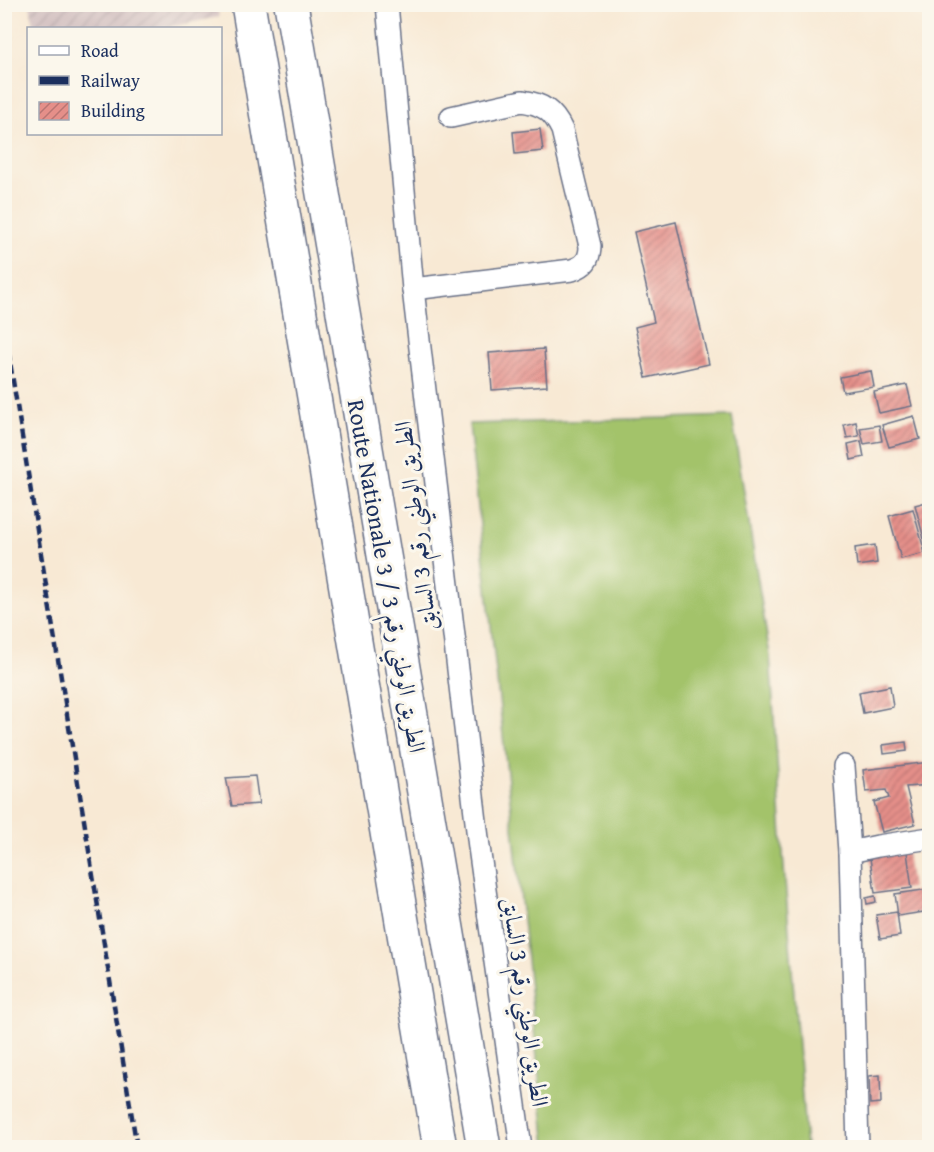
<svg xmlns="http://www.w3.org/2000/svg" width="934" height="1152" viewBox="0 0 934 1152" font-family="'Gentium Book Plus',Amiri,serif">
  <defs>
    <pattern id="industrial-furrows" width="10" height="10" patternUnits="userSpaceOnUse" patternTransform="scale(1.5)"><rect width="10" height="10" fill="#d2bfc0"/><path d="M-1 1l2-2M0 10L10 0M9 11l2-2" fill="none" stroke="#b4a4a7"/></pattern>
    <pattern id="building-hatch" width="6" height="6" patternUnits="userSpaceOnUse" patternTransform="scale(1.5)"><rect width="6" height="6" fill="#e58f89"/><path d="M-1 1l2-2M0 6l6-6M5 7l2-2" fill="none" stroke="#b97573"/></pattern>
  </defs>
  <rect width="100%" height="100%" fill="#fbf7ec"/>
  <filter id="ink" filterUnits="userSpaceOnUse"><feTurbulence type="fractalNoise" baseFrequency=".0167" numOctaves="2"/><feDisplacementMap in="SourceGraphic" scale="12" xChannelSelector="R" yChannelSelector="G"/><feConvolveMatrix kernelMatrix="1 2 1 2 8 2 1 2 1" color-interpolation-filters="sRGB"/></filter>
  <filter id="wash" filterUnits="userSpaceOnUse"><feTurbulence type="fractalNoise" baseFrequency=".008" numOctaves="4" result="noise"/><feDisplacementMap in="SourceGraphic" scale="24" xChannelSelector="R" yChannelSelector="G"/><feGaussianBlur stdDeviation="1.35" result="paint"/><feColorMatrix in="noise" values="0 0 0 0 0 0 0 0 0 0 0 0 0 0 0 0 0 1.4 0 .05"/><feComposite in="paint" operator="in"/></filter>
  <g filter="url(#wash)">
    <rect width="100%" height="100%" fill="#f8e9d4"/>
    <polygon fill="url(#industrial-furrows)" points="30,5 217,5 219,17 164,28 34,28"/>
    <polygon fill="#a3c36b" stroke="#5f7964" stroke-width="1.5" points="732,416 770,656 784,867 806,1147 546,1147 522,910 469,424"/>
    <g id="blocks">
      <g fill="url(#building-hatch)">
        <polygon points="540,129 543,151 515,154 513,132"/>
        <polygon points="676,222 709,364 646,378 635,327 654,322 634,232"/>
        <polygon points="544,349 547,386 492,390 489,353"/>
        <polygon points="871,371 874,387 843,392 840,377"/>
        <polygon points="907,385 912,406 879,413 874,392"/>
        <polygon points="914,416 920,439 889,447 882,425"/>
        <polygon points="856,422 859,436 847,438 844,425"/>
        <polygon points="879,425 882,441 864,444 860,428"/>
        <polygon points="861,441 864,457 851,460 848,444"/>
        <polygon points="930,501 930,558 929,558 915,505"/>
        <polygon points="913,509 925,553 901,559 889,516"/>
        <polygon points="875,545 877,563 857,566 855,548"/>
        <polygon points="890,686 893,707 863,713 859,692"/>
        <polygon points="906,742 907,751 884,754 883,745"/>
        <polygon points="930,762 930,785 906,787 915,824 882,832 874,802 889,798 886,790 866,792 863,770"/>
        <polygon points="255,776 259,804 232,806 226,778"/>
        <polygon points="906,845 912,888 875,893 869,851"/>
        <polygon points="930,889 930,911 898,916 895,894"/>
        <polygon points="875,896 876,902 867,904 866,898"/>
        <polygon points="897,912 900,936 880,939 876,915"/>
        <polygon points="880,1075 881,1103 870,1104 869,1076"/>
        <polygon points="927,1143 927,1148 906,1148 906,1145"/>
      </g>
    </g>
  </g>
  <g filter="url(#ink)">
    <use href="#blocks" fill-opacity="0" stroke="#687087" stroke-width="1.5"/>
    <g fill="none" stroke-linecap="round" stroke-linejoin="round">
      <defs>
        <g id="minor">
          <polyline points="387,4 413,289 479,847 521,1148"/>
          <path d="M 413,289 L 572,270 C 585,266 590,259 590,246 L 562,130 C 553,111 543,104 522,101 L 451,117"/>
          <polyline points="844,766 850,852 858,1148"/>
          <polyline points="850,852 878,846 930,838"/>
        </g>
        <g id="trunk">
          <polyline points="248,4 440,1148"/>
          <polyline points="291,4 484,1148"/>
        </g>
      </defs>
      <use href="#minor" stroke="#687087" stroke-width="24"/>
      <use href="#trunk" stroke="#687087" stroke-width="36"/>
      <use href="#minor" stroke="#fff" stroke-width="21"/>
      <use href="#trunk" stroke="#fff" stroke-width="33"/>
      <polyline stroke="#1b2f5e" stroke-width="4.5" stroke-dasharray="9 4.5" stroke-linecap="butt" points="4,325 137,1148"/>
    </g>
  </g>
  <g text-anchor="middle" dominant-baseline="central" stroke-width="6" stroke-linejoin="round" paint-order="stroke">
    <g font-size="24" fill="#1b2f5e" stroke="#fbf7ec">
      <text transform="translate(415 526) rotate(-97)">الطريق الوطني رقم 3 السابق</text>
      <text transform="translate(387 576) rotate(80)">Route Nationale 3 / الطريق الوطني رقم 3</text>
      <text transform="translate(526 1002) rotate(82)">الطريق الوطني رقم 3 السابق</text>
    </g>
  </g>
  <rect width="934" height="1152" fill="none" stroke="#fbf7ec" stroke-width="24"/>
  <rect x="27" y="27" width="195" height="108" fill="#fbf7ec" stroke="#a1a7b3" stroke-width="1.5"/>
  <rect x="39" y="46" width="30" height="9" fill="#ffffff" stroke="#a1a7b3" stroke-width="1.5"/>
  <text x="81" y="57" font-size="18" fill="#1b2f5e">Road</text>
  <rect x="39" y="76" width="30" height="9" fill="#1b2f5e" stroke="#a1a7b3" stroke-width="1.5"/>
  <text x="81" y="87" font-size="18" fill="#1b2f5e">Railway</text>
  <rect x="39" y="102" width="30" height="18" fill="url(#building-hatch)" stroke="#a1a7b3" stroke-width="1.5"/>
  <text x="81" y="117" font-size="18" fill="#1b2f5e">Building</text>
</svg>
